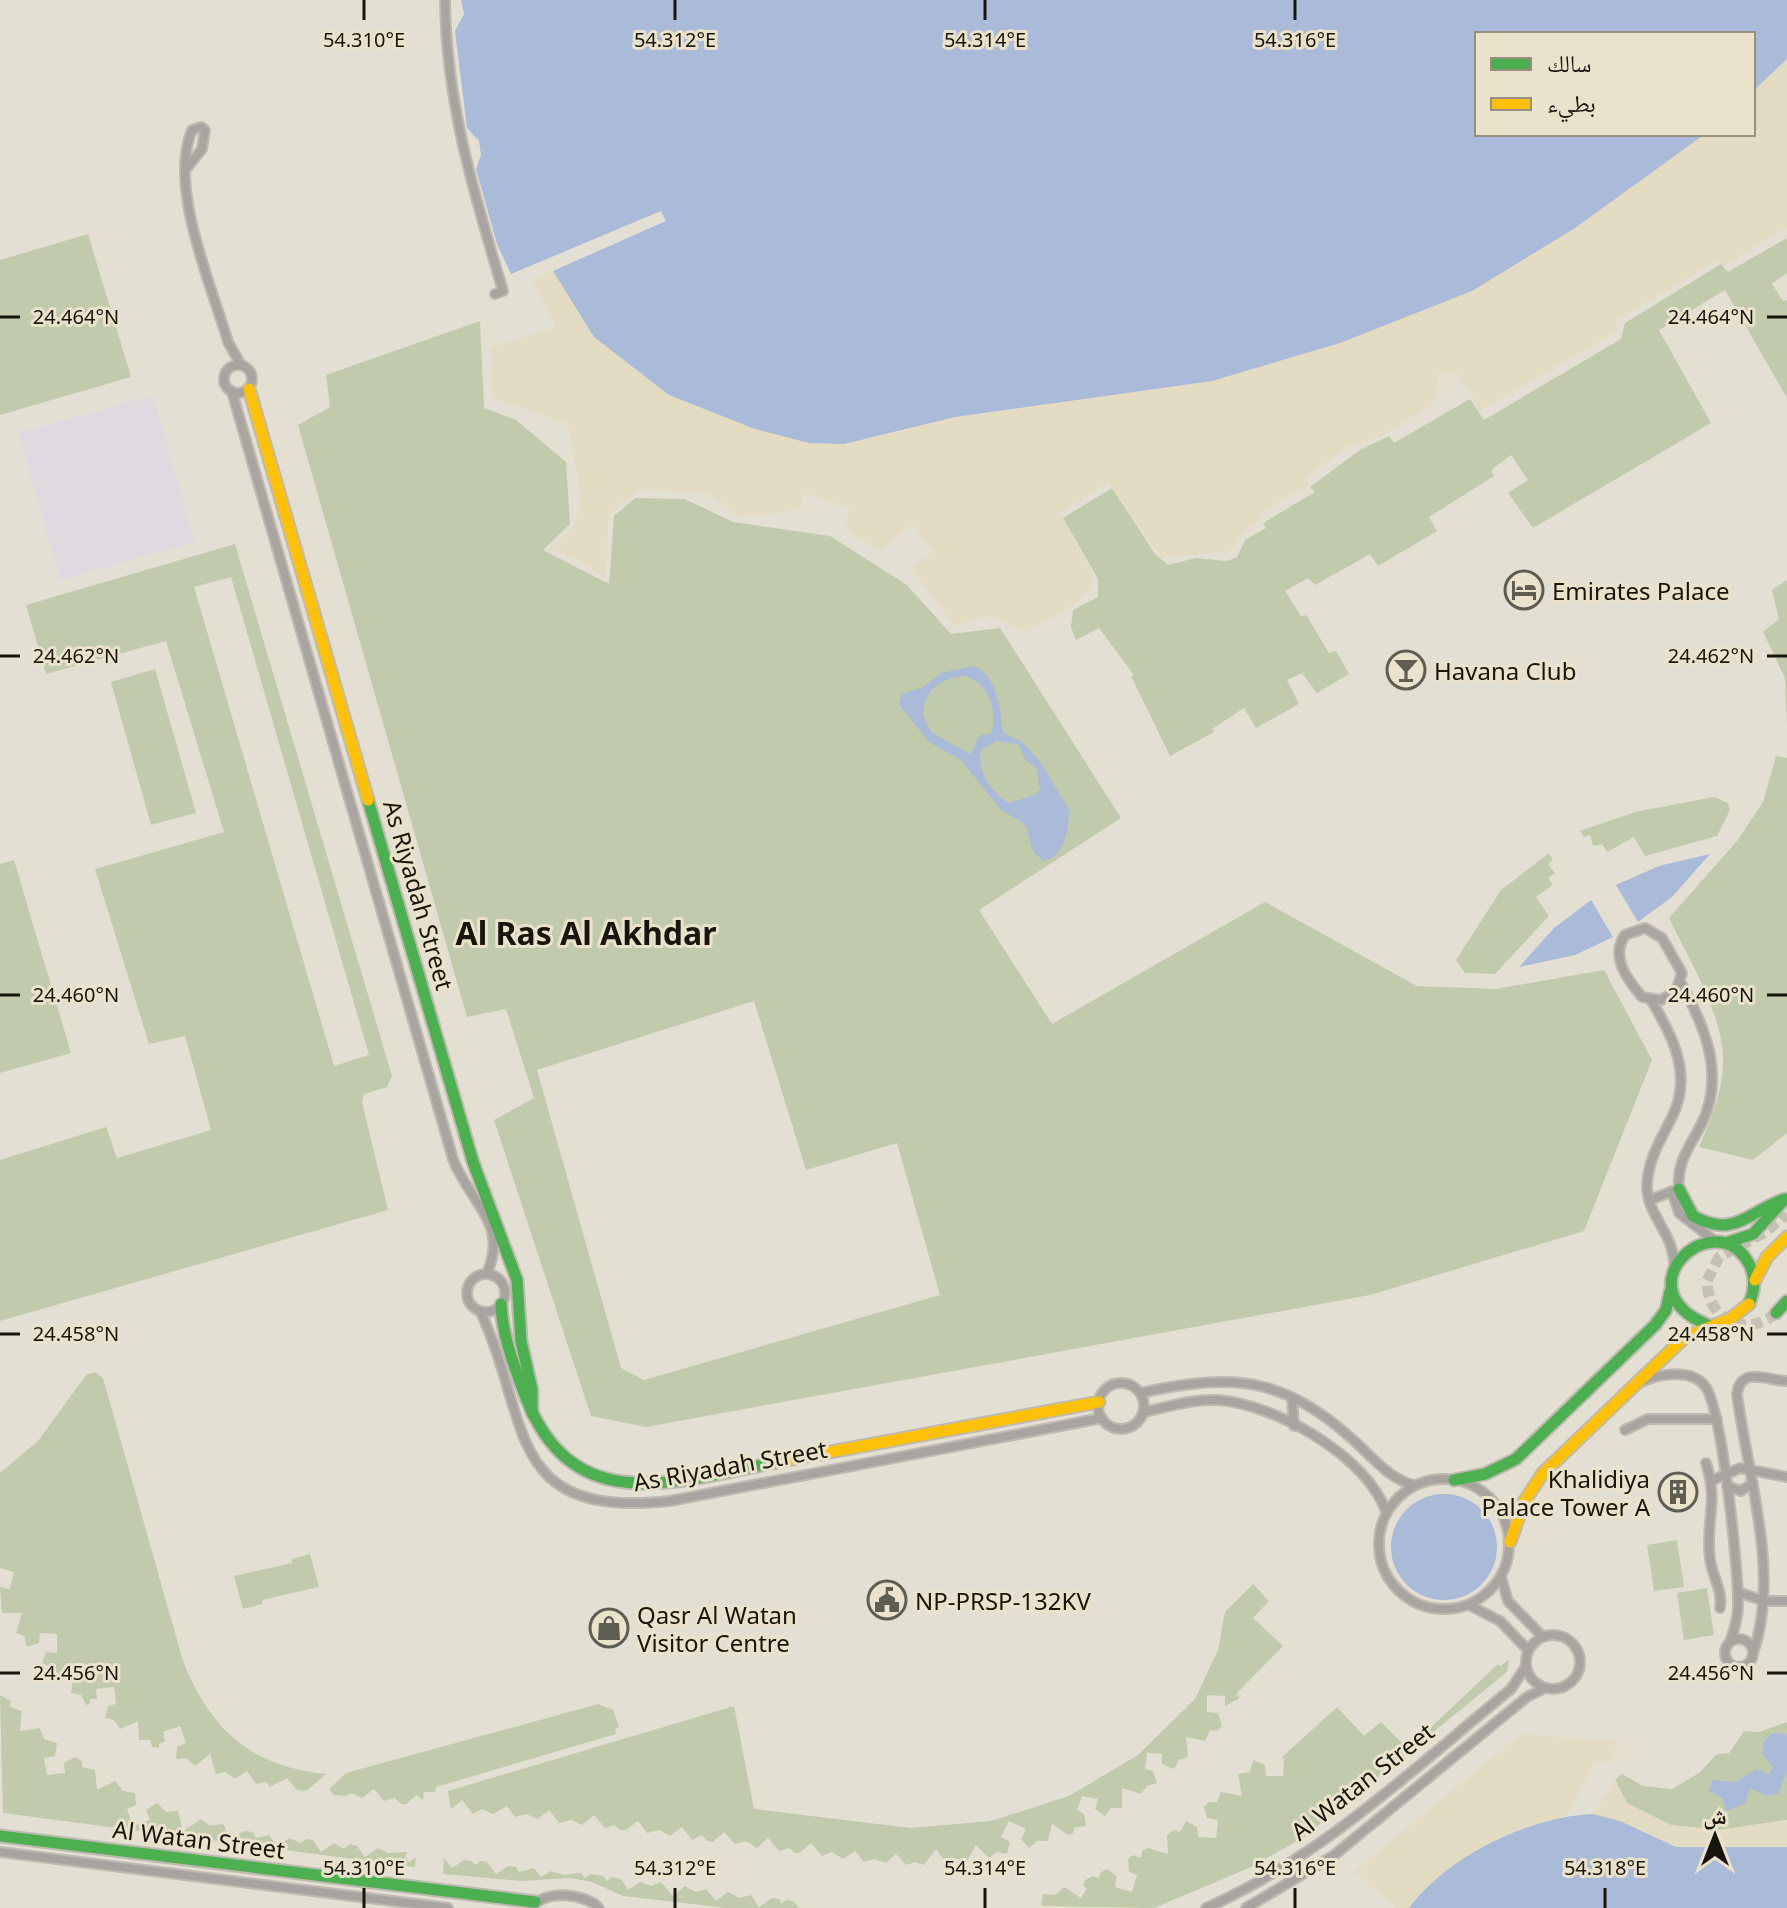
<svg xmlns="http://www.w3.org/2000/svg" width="1787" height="1908" viewBox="0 0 1787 1908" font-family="'Noto Sans','Noto Naskh Arabic',sans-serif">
  <rect width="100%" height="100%" fill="#e4dfd3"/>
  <polygon fill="#e0dae0" points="153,395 195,542 60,580 18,433"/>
  <g fill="#c1cbac" fill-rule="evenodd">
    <polygon points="88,234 131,377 0,415 0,260"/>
    <polygon points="1787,238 1787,273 1772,284 1783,301 1787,300 1787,398 1725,290 1659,330 1711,423 1533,528 1508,493 1528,480 1511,455 1491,470 1494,476 1429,517 1437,531 1378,566 1370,554 1315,585 1308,578 1285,591 1301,616 1306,615 1329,653 1336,651 1349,674 1317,693 1302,673 1287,680 1299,704 1256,728 1244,708 1212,729 1214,732 1170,756 1131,676 1134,675 1099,628 1076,640 1071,627 1073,610 1098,597 1098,579 1063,518 1112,488 1155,554 1168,565 1196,558 1227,561 1237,557 1245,540 1266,528 1263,523 1315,492 1310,487 1360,450 1389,436 1394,443 1470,399 1484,420 1621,339 1625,323 1721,264 1728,272"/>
    <path d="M 480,321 L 484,408 L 516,420 L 566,462 L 570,524 L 543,550 L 609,584 L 614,516 L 635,498 L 685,499 L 733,522 L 830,536 L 907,585 L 951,634 L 1000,628 L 1121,818 L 979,910 L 1052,1024 L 1265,902 L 1417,986 L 1496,989 L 1604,970 L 1652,1060 L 1584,1231 L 1370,1295 L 646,1427 L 591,1416 L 494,1120 L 534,1098 L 506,1009 L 467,1017 L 298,425 L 330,407 L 326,375 ZM 754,1001 L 806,1170 L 897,1143 L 940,1295 L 644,1380 L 621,1368 L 537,1070 Z"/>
    <path d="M 235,544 L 392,1076 L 387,1087 L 364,1094 L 362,1102 L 388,1210 L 0,1321 L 0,1160 L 106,1127 L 117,1158 L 211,1130 L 185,1036 L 149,1044 L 95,869 L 224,832 L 166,641 L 46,674 L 26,605 ZM 231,577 L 369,1055 L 334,1066 L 194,587 Z"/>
    <polygon points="1787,580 1787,726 1785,678 1763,632 1779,619 1772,590"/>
    <polygon points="155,669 196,813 151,825 111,682"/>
    <path d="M 1776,756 L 1787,758 L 1787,1133 L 1753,1160 L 1699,1147 C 1711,1120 1722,1093 1723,1063 C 1725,1018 1689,959 1669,918 L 1737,841 L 1763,802 Z"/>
    <polygon points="1714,797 1728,803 1730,810 1717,836 1645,856 1634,837 1607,852 1602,844 1593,846 1590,835 1584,837 1580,831 1635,812"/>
    <polygon points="1549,853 1553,860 1548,864 1555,873 1548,878 1553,885 1536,897 1549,916 1495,974 1465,973 1456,960 1501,890"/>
    <polygon points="14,860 71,1053 0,1073 0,864"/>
    <path d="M 95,1372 L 103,1378 L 183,1661 C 210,1729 251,1767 326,1774 L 306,1791 L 297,1790 L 287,1778 L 270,1787 L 266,1782 L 256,1784 L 247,1771 L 235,1779 L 225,1772 L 216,1774 L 210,1754 L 195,1766 L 186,1758 L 176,1759 L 177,1747 L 186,1743 L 180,1726 L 163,1732 L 165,1741 L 159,1744 L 159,1748 L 152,1747 L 150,1740 L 139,1740 L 138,1721 L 120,1729 L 114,1720 L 105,1718 L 108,1706 L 116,1704 L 114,1687 L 96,1689 L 97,1699 L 90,1699 L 90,1704 L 86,1705 L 81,1695 L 71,1693 L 74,1673 L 55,1677 L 51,1667 L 42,1663 L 46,1652 L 57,1653 L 57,1634 L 40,1633 L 39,1643 L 27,1647 L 24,1636 L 16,1633 L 22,1613 L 2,1613 L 0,1587 L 10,1589 L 14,1572 L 0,1568 L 0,1473 L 38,1441 L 86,1375 Z"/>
    <polygon points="1677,1540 1684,1587 1654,1591 1647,1545"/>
    <polygon points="310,1554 319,1587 262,1600 262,1604 243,1609 234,1576 292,1563 292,1559"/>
    <polygon points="1253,1584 1269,1601 1253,1618 1283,1646 1236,1694 1240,1698 1225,1706 1225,1696 1207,1695 1207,1712 1218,1713 1222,1726 1218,1731 1210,1730 1205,1741 1186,1737 1188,1757 1179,1760 1174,1769 1162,1764 1162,1754 1147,1753 1145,1769 1153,1771 1157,1783 1147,1786 1141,1794 1122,1788 1122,1808 1111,1808 1105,1816 1095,1809 1098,1799 1082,1796 1077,1810 1084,1814 1086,1826 1075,1827 1073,1833 1068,1835 1052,1824 1048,1841 1037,1841 1029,1848 1021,1839 1026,1829 1009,1821 1001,1837 1010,1842 1007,1854 997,1852 989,1858 976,1845 967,1861 957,1859 947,1864 936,1849 924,1865 915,1862 906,1865 896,1854 886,1863 874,1859 864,1862 855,1851 843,1859 832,1852 822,1856 811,1843 799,1853 794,1853 790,1848 779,1851 768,1838 757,1848 746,1841 735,1844 724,1832 713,1842 707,1841 702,1835 692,1840 682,1827 670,1836 659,1830 647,1833 638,1821 626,1830 620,1830 614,1825 605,1828 594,1815 582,1825 571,1820 559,1823 549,1810 538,1819 526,1814 515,1817 507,1806 493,1814 482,1809 473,1814 462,1800 451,1809 448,1791 734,1706 754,1809 911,1828 991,1821 1069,1796 1138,1755 1195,1699 1218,1650 1225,1612"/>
    <polygon points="1707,1588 1714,1635 1684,1640 1677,1593"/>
    <polygon points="1509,1660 1507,1672 1304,1837 1249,1868 1154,1908 1041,1906 1043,1894 1055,1895 1064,1887 1081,1898 1087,1888 1083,1886 1085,1880 1093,1876 1099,1878 1101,1872 1107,1869 1117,1876 1115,1887 1132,1892 1137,1875 1129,1872 1128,1859 1133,1855 1141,1858 1142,1851 1148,1848 1168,1854 1167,1835 1173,1830 1180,1832 1186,1821 1197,1827 1198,1837 1216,1838 1218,1820 1207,1818 1204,1807 1209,1802 1217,1802 1221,1792 1242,1796 1238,1774 1250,1772 1253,1760 1265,1765 1266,1776 1283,1776 1284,1759 1281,1758 1337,1707 1364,1736 1381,1722 1408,1749 1498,1664 1500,1666"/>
    <polygon points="0,1695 11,1701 10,1707 22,1711 20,1731 40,1728 44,1739 57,1743 55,1756 44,1758 47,1775 65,1773 64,1763 75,1757 82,1761 82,1767 95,1770 97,1790 115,1781 123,1791 135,1793 136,1805 127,1809 133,1826 150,1820 146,1810 157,1803 166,1812 178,1811 183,1831 201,1819 210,1826 223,1824 231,1839 244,1831 253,1832 256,1838 269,1835 278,1847 289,1838 301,1843 306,1839 313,1840 321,1852 334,1843 344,1849 350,1844 357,1846 365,1857 378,1848 388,1853 407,1852 405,1856 409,1862 416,1857 415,1867 3,1813"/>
    <polygon points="598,1704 613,1710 619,1727 615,1729 616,1734 436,1787 435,1792 424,1792 423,1801 417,1795 406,1804 401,1804 395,1798 384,1801 374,1789 362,1798 351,1793 346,1796 334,1795 329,1789 346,1773"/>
    <polygon points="1787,1722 1787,1820 1719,1830 1671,1825 1627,1803 1615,1780 1622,1774 1643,1786 1672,1789 1699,1773 1717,1754 1729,1753 1744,1731 1759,1732"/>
    <polygon points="444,1858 452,1868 464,1860 472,1861 475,1865 480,1861 487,1862 496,1874 508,1866 516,1867 519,1872 534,1868 541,1877 551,1871 564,1875 581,1873 585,1878 590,1874 603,1876 607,1881 612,1877 621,1879 628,1890 640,1882 651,1886 661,1882 673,1896 685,1886 696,1892 706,1889 716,1901 728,1892 739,1898 751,1895 759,1907 772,1898 779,1899 782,1904 786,1900 794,1901 799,1908 726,1908 623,1896 592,1882 570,1878 521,1881 443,1874"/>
  </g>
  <g fill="#e3dcc2">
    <polygon points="1787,59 1787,227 1724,266 1716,261 1616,321 1618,331 1479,411 1470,389 1460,381 1459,374 1439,374 1434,403 1383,436 1347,447 1307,477 1309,484 1260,513 1257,523 1243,532 1232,551 1161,558 1108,483 1060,514 1093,573 1091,587 1074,604 1025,633 989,615 955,626 910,568 933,552 913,524 881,550 855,536 845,525 849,508 805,493 798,509 769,515 737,515 709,494 640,489 609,514 605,579 579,560 549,549 574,527 581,496 568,424 493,398 491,347 556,327 532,281 553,271 594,337 669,395 809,443 844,444 955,417 1212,381 1472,291 1575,228 1705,134 1753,134 1753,91"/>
    <path d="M 1521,1734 L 1617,1741 L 1612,1762 L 1595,1762 L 1566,1817 C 1509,1832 1445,1860 1409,1908 L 1395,1908 L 1354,1871 Z"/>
    <polygon points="1615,1780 1627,1803 1670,1825 1719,1830 1787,1820 1787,1847 1676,1847 1620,1821 1593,1814"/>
  </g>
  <g fill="#aabad9" fill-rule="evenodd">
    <polygon points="461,0 1787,0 1787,59 1753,91 1753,34 1477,34 1477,134 1705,134 1575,228 1472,291 1340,343 1212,381 955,417 844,444 809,443 755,429 669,395 594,337 553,271 666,221 661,211 511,274 497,244 476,169 481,155 479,141 467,128 455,31 464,14"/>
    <path d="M 974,666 C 997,674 1001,712 1003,732 L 1023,743 L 1039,760 L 1069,809 C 1070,827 1064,858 1043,861 L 1033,851 L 1025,824 L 1001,810 L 961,760 L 929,742 L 899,704 L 902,694 L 923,687 L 941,673 ZM 964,676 C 989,682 998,711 991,734 L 980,735 L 970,754 L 931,732 L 923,715 C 924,691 940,678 964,676 ZM 996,741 L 1018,744 L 1025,760 L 1036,767 L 1040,788 L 1035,795 L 1009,803 C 991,793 977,771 981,750 Z"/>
    <polygon points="1710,854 1672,897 1638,922 1616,885 1659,866"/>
    <polygon points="1591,900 1613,937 1575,955 1519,967 1554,928"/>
    <circle cx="1444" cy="1547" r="53"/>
    <polygon points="1783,1733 1787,1736 1787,1772 1778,1794 1768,1796 1750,1788 1745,1804 1726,1811 1722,1798 1709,1791 1713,1780 1736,1782 1756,1769 1769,1774 1773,1767 1762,1753 1764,1742 1771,1734"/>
    <path d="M 1593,1814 L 1620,1821 L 1676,1847 L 1787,1847 L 1787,1908 L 1409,1908 C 1448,1856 1528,1817 1593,1814 Z"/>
  </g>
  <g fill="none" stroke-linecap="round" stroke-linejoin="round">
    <path stroke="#c5c1b5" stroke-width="11" stroke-dasharray="11 5.5" stroke-linecap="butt" d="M 1776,1313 C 1746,1339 1707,1320 1707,1281 L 1719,1257 L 1764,1233 L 1787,1214"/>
    <defs>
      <g id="street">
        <path d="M 445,0 C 446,102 474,194 503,291 L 495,294"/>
        <path d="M 187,168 L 202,149 L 205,130 L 201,127 L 192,130 C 168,186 211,284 228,342 L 241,365"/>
        <circle cx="238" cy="379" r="14"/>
        <path d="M 232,392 L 453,1159 C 470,1204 509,1222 487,1273"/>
        <path d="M 1645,928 L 1662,938 L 1682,973 L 1676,991 L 1661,1000 L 1642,997 C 1627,979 1610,957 1625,935 Z"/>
        <path d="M 1651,1000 C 1673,1036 1693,1076 1672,1117 C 1661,1140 1648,1158 1647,1186 C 1647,1216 1676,1236 1674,1267"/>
        <polyline points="1672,1191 1679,1213 1716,1242"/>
        <path d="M 1649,1200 L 1679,1189 C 1676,1163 1690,1146 1701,1125 C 1726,1076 1705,1027 1681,983"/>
        <circle cx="486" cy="1293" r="19"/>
        <path d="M 480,1311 C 532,1420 502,1519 670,1501 L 1102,1418"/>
        <path d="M 1641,1382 C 1659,1374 1691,1368 1705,1386 C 1722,1408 1739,1573 1738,1606 C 1738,1619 1734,1631 1730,1642"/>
        <circle cx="1121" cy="1406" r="23"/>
        <path d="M 1140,1393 C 1229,1374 1279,1374 1351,1438 C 1371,1455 1388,1479 1414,1485"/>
        <polyline points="1292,1398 1294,1426"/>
        <path d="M 1144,1412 C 1167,1407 1192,1399 1217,1400 C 1274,1403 1368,1457 1386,1512"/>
        <polyline points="1625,1430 1648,1419 1717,1419"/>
        <path d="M 1706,1463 C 1719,1502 1705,1523 1710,1559 C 1712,1576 1723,1590 1720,1608"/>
        <circle cx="1444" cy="1544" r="65"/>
        <polyline points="1711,1481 1740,1468 1787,1477"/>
        <polyline points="1727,1486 1741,1491 1753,1483"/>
        <polyline points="1501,1577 1508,1601 1543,1637"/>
        <polyline points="1738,1592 1764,1601 1787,1601"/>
        <polyline points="1469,1605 1500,1621 1528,1650"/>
        <circle cx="1553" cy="1662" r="27"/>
        <circle cx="1739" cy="1653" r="14"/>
        <path d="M 1753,1653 C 1781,1573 1747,1474 1737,1394 C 1741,1365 1768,1381 1787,1381"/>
        <polyline points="0,1852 448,1908"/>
        <path d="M 532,1908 C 543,1889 585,1893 599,1908"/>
        <path d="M 1206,1908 C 1322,1857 1414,1768 1511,1689 L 1526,1666"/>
        <polyline points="1246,1908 1333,1856 1527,1697 1545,1688"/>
      </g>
      <g id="fast">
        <polyline points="368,800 473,1162 517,1280 521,1341 532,1390 532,1413"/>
        <path d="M 1679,1189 L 1693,1216 C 1735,1239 1747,1212 1785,1199"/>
        <polyline points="1726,1243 1753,1234 1784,1200"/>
        <path d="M 501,1304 C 502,1333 512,1360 522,1387 C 569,1525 678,1480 787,1460"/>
        <polyline points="1776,1313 1787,1301"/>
        <path d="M 1708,1325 C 1620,1289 1713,1203 1748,1262 C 1756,1275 1755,1290 1749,1304"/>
        <polyline points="1454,1480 1485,1474 1516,1459 1655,1325 1666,1310 1670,1292"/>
        <polyline points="0,1836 535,1902"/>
      </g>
      <g id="slow">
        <polyline points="249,389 368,800"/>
        <polyline points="1755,1280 1767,1257 1787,1237"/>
        <polyline points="787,1460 1099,1402"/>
        <polyline points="1510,1542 1524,1502 1543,1473 1685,1337 1730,1319 1749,1304"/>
      </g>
    </defs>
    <use href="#street" stroke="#bebab1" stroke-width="12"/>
    <use href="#fast" stroke="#bebab1" stroke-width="15"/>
    <use href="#slow" stroke="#bebab1" stroke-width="15"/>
    <use href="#street" stroke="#a8a5a1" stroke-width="8"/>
    <use href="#fast" stroke="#4caf50" stroke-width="11"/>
    <use href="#slow" stroke="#ffc107" stroke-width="11"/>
  </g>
  <path fill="none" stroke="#18150d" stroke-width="3" d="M 364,0 L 364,20M 675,0 L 675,20M 985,0 L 985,20M 1295,0 L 1295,20M 0,317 L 20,317M 1767,317 L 1787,317M 0,656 L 20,656M 1767,656 L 1787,656M 0,995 L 20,995M 1767,995 L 1787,995M 0,1334 L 20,1334M 1767,1334 L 1787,1334M 0,1673 L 20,1673M 1767,1673 L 1787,1673M 364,1888 L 364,1908M 675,1888 L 675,1908M 985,1888 L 985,1908M 1295,1888 L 1295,1908M 1605,1888 L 1605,1908"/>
  <defs>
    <symbol id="hotel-ring" viewBox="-11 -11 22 22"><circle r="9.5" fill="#ebe2cc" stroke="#5f5c52" stroke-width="1.5"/><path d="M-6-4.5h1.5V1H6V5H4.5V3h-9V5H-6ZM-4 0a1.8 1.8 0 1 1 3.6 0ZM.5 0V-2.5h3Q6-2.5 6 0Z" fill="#5f5c52"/></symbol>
    <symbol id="bar-ring" viewBox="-11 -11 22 22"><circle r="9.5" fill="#ebe2cc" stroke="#5f5c52" stroke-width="1.5"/><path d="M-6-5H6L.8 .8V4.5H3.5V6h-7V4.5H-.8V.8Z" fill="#5f5c52"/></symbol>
    <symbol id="building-ring" viewBox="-11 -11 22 22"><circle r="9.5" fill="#ebe2cc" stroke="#5f5c52" stroke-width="1.5"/><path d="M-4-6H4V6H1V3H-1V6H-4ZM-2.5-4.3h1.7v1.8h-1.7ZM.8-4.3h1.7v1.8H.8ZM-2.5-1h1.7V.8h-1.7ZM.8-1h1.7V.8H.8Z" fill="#5f5c52"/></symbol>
    <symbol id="civic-ring" viewBox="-11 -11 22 22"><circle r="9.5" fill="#ebe2cc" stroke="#5f5c52" stroke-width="1.5"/><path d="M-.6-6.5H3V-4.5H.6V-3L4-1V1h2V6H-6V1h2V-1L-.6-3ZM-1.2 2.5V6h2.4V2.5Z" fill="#5f5c52"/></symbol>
    <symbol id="shop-ring" viewBox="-11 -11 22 22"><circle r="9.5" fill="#ebe2cc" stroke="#5f5c52" stroke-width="1.5"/><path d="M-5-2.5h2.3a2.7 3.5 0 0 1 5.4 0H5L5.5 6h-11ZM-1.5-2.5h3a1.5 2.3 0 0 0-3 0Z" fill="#5f5c52"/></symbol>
  </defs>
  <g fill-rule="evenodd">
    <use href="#hotel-ring" x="1502" y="568" width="44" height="44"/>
    <use href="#bar-ring" x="1384" y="648" width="44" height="44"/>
    <use href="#building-ring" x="1656" y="1470" width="44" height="44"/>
    <use href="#civic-ring" x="865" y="1578" width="44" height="44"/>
    <use href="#shop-ring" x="587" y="1606" width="44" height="44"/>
  </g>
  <g text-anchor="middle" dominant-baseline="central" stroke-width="6" stroke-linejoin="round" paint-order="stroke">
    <g font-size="24" fill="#18150d" stroke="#ebe2cc" text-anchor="start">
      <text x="1552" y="590">Emirates Palace</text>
      <text x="1434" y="670">Havana Club</text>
      <text x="1650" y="1478" text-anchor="end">Khalidiya<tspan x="1650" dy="28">Palace Tower A</tspan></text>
      <text x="915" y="1600">NP-PRSP-132KV</text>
      <text x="637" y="1614">Qasr Al Watan<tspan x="637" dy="28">Visitor Centre</tspan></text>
    </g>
    <g font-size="24" fill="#18150d" stroke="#ebe2cc">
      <text transform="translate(419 895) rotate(74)">As Riyadah Street</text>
      <text transform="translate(730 1465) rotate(-10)">As Riyadah Street</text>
      <text transform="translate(1362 1781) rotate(-38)">Al Watan Street</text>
      <text transform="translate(199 1839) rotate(7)">Al Watan Street</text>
    </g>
    <g font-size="32" font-weight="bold" fill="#18150d" stroke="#ebe2cc">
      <text x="586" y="932">Al Ras Al Akhdar</text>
    </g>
  </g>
  <g font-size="20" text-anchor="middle" fill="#18150d" stroke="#ebe2cc" stroke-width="6" stroke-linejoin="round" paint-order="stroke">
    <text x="364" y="47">54.310°E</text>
    <text x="675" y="47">54.312°E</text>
    <text x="985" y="47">54.314°E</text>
    <text x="1295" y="47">54.316°E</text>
    <text x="76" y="324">24.464°N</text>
    <text x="1711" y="324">24.464°N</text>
    <text x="76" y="663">24.462°N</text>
    <text x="1711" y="663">24.462°N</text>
    <text x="76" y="1002">24.460°N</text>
    <text x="1711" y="1002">24.460°N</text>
    <text x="76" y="1341">24.458°N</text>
    <text x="1711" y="1341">24.458°N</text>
    <text x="76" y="1680">24.456°N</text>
    <text x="1711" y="1680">24.456°N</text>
    <text x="364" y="1875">54.310°E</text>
    <text x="675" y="1875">54.312°E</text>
    <text x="985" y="1875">54.314°E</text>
    <text x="1295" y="1875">54.316°E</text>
    <text x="1605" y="1875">54.318°E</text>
  </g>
  <rect x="1475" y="32" width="280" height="104" fill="#ebe2cc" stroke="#979080" stroke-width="2"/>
  <rect x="1491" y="58" width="40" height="12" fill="#4caf50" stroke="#979080" stroke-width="2"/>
  <text x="1547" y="72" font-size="24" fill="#18150d">سالك</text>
  <rect x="1491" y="98" width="40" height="12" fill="#ffc107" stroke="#979080" stroke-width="2"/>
  <text x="1547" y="112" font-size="24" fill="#18150d">بطيء</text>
  <g transform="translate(1715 1836)" stroke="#ebe2cc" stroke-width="6" paint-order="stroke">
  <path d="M0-6L14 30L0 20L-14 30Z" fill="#18150d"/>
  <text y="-12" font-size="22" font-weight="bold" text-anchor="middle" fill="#18150d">ش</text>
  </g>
</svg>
